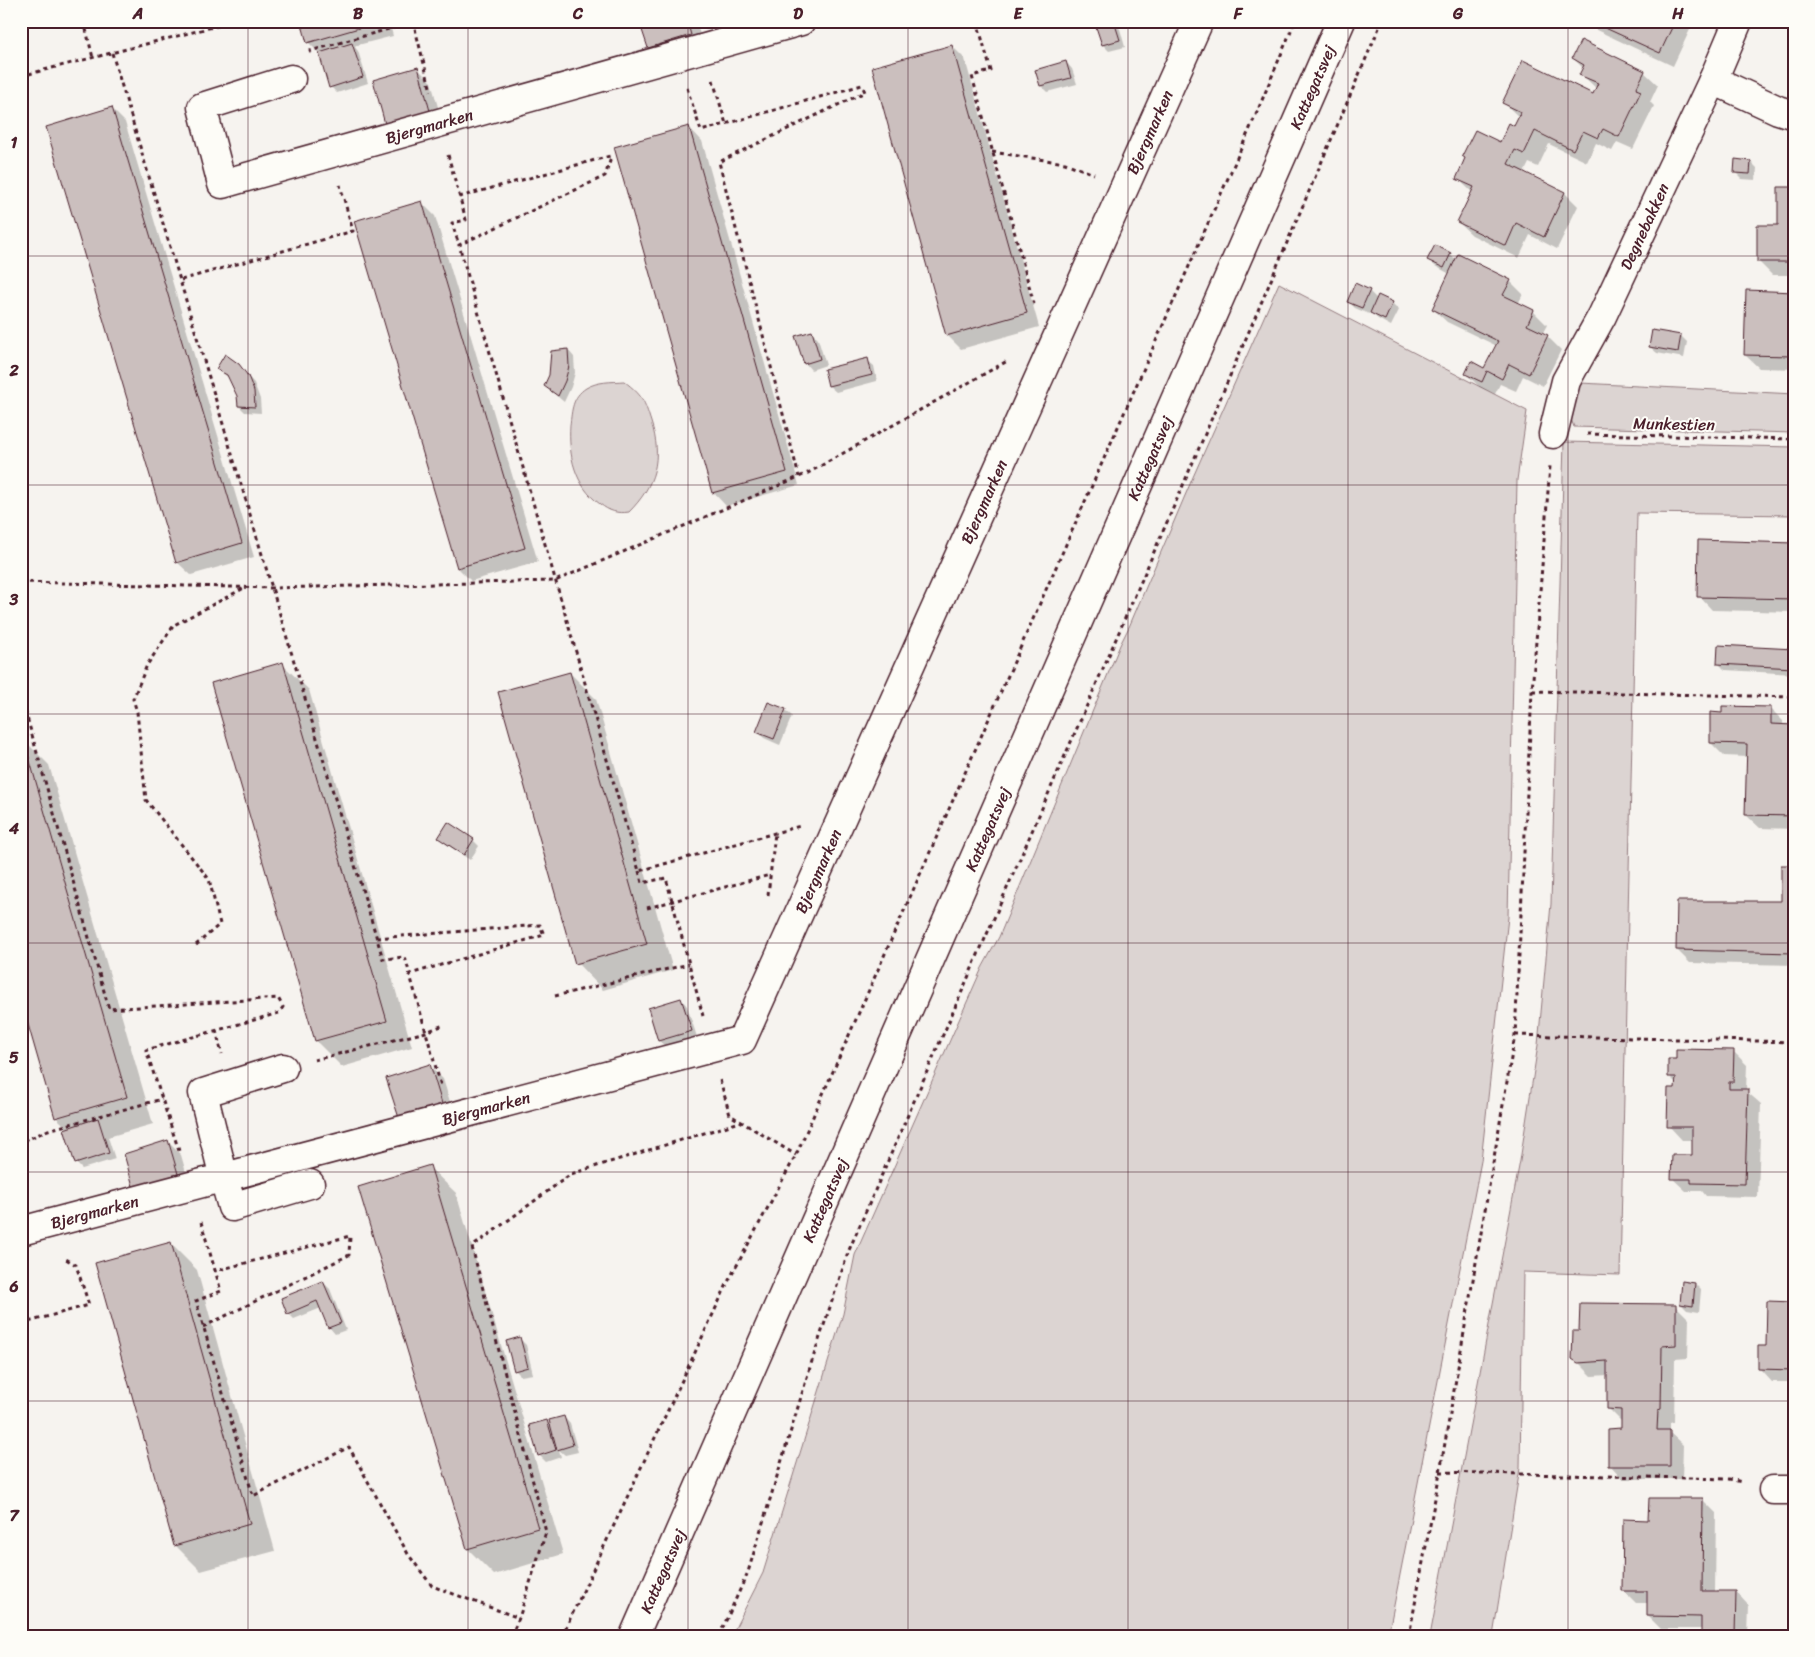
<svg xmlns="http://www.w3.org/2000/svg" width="1815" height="1657" viewBox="0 0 1815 1657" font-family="Sriracha,sans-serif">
  <rect width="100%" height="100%" fill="#f6f3ef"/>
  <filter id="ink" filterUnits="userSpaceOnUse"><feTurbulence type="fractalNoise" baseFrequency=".02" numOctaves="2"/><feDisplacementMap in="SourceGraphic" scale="10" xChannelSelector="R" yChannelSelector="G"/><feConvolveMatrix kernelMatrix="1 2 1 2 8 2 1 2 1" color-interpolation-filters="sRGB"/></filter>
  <g filter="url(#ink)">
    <g fill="#dcd4d2" stroke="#937a7e">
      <polygon points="1279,283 1527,411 1517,480 1508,917 1481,1161 1388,1636 731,1636 763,1573 843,1314 855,1255 982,968 999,937 1120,645 1129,627 1193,477"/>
      <path d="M 624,381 C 643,396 644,400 651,422 C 663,458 655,486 629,512 C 617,514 609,511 600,504 C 575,486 568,455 570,425 C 572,410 572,397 586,388 C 598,381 611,382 624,381 Z"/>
      <polygon points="1580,383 1794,394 1794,433 1574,427 1569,414"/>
      <polygon points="1564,442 1794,447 1794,515 1637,513 1620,1275 1523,1272 1520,1468 1493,1636 1430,1636 1520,1161 1538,1045 1551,904"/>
    </g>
    <g fill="#0003">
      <polygon points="302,21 389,21 393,36 354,46 358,51 368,83 337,93 331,87 320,54 308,42"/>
      <polygon points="641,21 696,21 704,49 662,61 649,48"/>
      <polygon points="1584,21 1694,21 1673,66 1590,27"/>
      <polygon points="1114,22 1120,29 1125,47 1109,51 1103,45"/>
      <polygon points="952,46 965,59 1039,327 961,349 947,335"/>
      <polygon points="1573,58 1644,72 1658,85 1650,102 1654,106 1633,149 1617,142 1612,151 1596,143 1587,162 1549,144 1538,167 1529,163 1524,173 1565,193 1578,206 1557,249 1530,235 1519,258 1472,235 1458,222 1473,193 1457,178 1501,144 1515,127 1520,118 1504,103 1593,96 1597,89 1581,74 1584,69"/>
      <polygon points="1066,62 1072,69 1077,84 1047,92 1041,86 1037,70"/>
      <polygon points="418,69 431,82 443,125 400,137"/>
      <polygon points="111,108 125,122 254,557 191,575 177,562"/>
      <polygon points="689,127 702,141 799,485 726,506 713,492"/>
      <polygon points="1751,162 1757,168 1756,180 1742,179 1736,173"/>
      <polygon points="1794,189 1794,275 1772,275 1758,261 1780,227"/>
      <polygon points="422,203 435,216 538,562 471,581 458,568"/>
      <polygon points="1450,254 1457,260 1510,281 1523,294 1518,304 1533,311 1547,325 1542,334 1547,336 1561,350 1543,386 1523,376 1516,391 1500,384 1495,394 1480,387 1466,374 1485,370 1497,346 1447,322 1433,309 1450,274 1435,266 1429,260"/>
      <polygon points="1369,291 1378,300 1392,303 1399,310 1391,326 1378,319 1370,312 1369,314 1355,308 1349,302"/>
      <polygon points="1794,293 1794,369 1759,368 1745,355"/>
      <polygon points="812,333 818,339 826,365 811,370 805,363"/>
      <polygon points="1681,336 1687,342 1684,358 1657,353 1650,347"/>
      <polygon points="568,350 574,357 575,373 571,387 564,402 545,386"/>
      <polygon points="867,360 874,366 877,381 836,392 829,386"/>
      <polygon points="240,368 254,383 260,399 261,413 245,412 239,406 238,395 230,379 218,369"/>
      <polygon points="1794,544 1794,612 1712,610 1699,596"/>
      <polygon points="1794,650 1794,674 1725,670 1719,664"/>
      <polygon points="282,664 309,690 412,1047 342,1067 316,1041 213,684"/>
      <polygon points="570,673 596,699 673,970 603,990 577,963"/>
      <polygon points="1770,708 1783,721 1783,726 1794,726 1794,829 1760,828 1746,815 1748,757 1724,756 1711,743 1723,714"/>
      <polygon points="785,710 792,716 780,745 764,738 758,732"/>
      <polygon points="23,739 49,765 153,1124 108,1137 115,1159 82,1169 76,1163 68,1129 56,1117"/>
      <polygon points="439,837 473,840 479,846 470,860 446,844"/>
      <polygon points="1794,866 1794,965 1690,963 1677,950 1724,901 1782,902"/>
      <polygon points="681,999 687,1006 697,1037 666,1047 659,1041 650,1009"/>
      <polygon points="1733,1051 1747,1065 1746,1091 1761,1104 1758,1197 1706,1196 1702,1191 1686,1191 1672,1178 1693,1157 1693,1140 1682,1140 1669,1126 1677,1084 1669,1076"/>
      <polygon points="429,1066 443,1079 456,1121 388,1078"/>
      <polygon points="168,1142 181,1155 193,1197 151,1210"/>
      <polygon points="429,1167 456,1193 563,1554 494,1575 468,1549"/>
      <polygon points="171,1244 197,1270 275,1551 201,1571 175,1545"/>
      <polygon points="323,1282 330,1289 346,1330 335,1334 329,1327 321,1308 294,1319 288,1313"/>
      <polygon points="1695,1284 1701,1290 1699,1312 1687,1310 1681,1304"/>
      <polygon points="1794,1303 1794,1382 1772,1382 1759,1368 1767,1347"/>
      <polygon points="1676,1306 1689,1319 1688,1358 1675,1359 1674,1422 1670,1423 1670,1433 1683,1445 1682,1479 1623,1479 1610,1465 1622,1430 1621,1421 1608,1408 1608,1375 1592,1376 1574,1358 1581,1332"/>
      <polygon points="520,1339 526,1345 533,1374 521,1376 515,1370"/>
      <polygon points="564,1417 570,1424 578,1452 565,1455 559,1450 561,1457 546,1462 539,1455 546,1421 552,1427"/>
      <polygon points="1703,1500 1716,1513 1715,1592 1736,1592 1749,1606 1748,1636 1702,1636 1702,1629 1661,1629 1648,1616 1648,1603 1636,1603 1623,1590 1650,1521"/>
    </g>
    <g fill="#cbbfbe" stroke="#4a1f2b">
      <polygon points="301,21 380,21 380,22 307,43"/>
      <polygon points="639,21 687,21 691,35 648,48"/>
      <polygon points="1114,21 1120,40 1102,45 1096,27"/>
      <polygon points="1590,21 1675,21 1660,53"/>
      <polygon points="1581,40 1645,71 1636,89 1641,91 1619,137 1603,129 1598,138 1583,131 1573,150 1535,131 1524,154 1515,150 1508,164 1565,192 1544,237 1516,223 1506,246 1457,222 1474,187 1456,179 1465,158 1462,156 1475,130 1500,142 1509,123 1514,126 1521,112 1502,103 1523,60 1593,94 1598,83 1579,75 1584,65 1572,58"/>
      <polygon points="352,43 363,77 329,88 319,53"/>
      <polygon points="952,45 1027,313 946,336 872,67"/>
      <polygon points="1066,61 1071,78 1040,86 1035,70"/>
      <polygon points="418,67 430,111 385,124 373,80"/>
      <polygon points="112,107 242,543 176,563 46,127"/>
      <polygon points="689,126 787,472 712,493 614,147"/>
      <polygon points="1735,159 1751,161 1750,174 1734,173"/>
      <polygon points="1778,187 1794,187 1794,262 1757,262 1757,225 1778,225"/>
      <polygon points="422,201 525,548 457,568 354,221"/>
      <polygon points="1435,245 1451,253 1444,268 1427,260"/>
      <polygon points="1458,254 1511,280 1503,295 1534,310 1527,325 1548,335 1529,374 1509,364 1502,379 1487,371 1482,382 1465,374 1471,361 1484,368 1498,341 1432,309"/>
      <polygon points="1355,283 1370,290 1362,308 1347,302"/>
      <polygon points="1746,290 1794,292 1792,356 1744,355"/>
      <polygon points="1378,295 1393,302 1385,320 1370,313"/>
      <polygon points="1652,330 1681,335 1678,352 1649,347"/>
      <polygon points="812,331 820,359 804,364 795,336"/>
      <polygon points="568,349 569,366 565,381 558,396 544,386 549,375 551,351"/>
      <polygon points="225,354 239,364 248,376 254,391 255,407 238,406 237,396 227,375 216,369"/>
      <polygon points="868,358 872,375 828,386 824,369"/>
      <polygon points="1698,540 1794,543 1794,599 1697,597"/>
      <polygon points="1718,645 1794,649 1794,668 1717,664"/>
      <polygon points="283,662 387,1021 315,1041 211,683"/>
      <polygon points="570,672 647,944 575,964 498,692"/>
      <polygon points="768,702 786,709 774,739 756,732"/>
      <polygon points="1722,706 1771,707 1771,724 1794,725 1794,816 1745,815 1747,744 1710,743 1710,712 1722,713"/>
      <polygon points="23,737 127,1097 55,1118 21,1000 21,738"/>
      <polygon points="448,822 474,839 464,855 438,838"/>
      <polygon points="1781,865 1794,865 1793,953 1676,950 1677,901 1781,901"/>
      <polygon points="681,998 692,1031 658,1041 648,1008"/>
      <polygon points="1676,1049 1734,1050 1733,1082 1729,1082 1729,1089 1748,1089 1745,1184 1691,1183 1691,1179 1671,1179 1672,1155 1692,1155 1692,1127 1667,1127 1668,1088 1675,1088 1676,1077 1668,1077 1668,1059 1676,1059"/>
      <polygon points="430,1064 443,1107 400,1121 386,1078"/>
      <polygon points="98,1118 109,1153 75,1164 64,1129"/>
      <polygon points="168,1140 181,1184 136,1197 124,1154"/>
      <polygon points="430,1165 538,1528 467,1549 358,1187"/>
      <polygon points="171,1242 250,1524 174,1546 95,1263"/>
      <polygon points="323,1281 341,1323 328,1328 317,1301 287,1314 281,1298"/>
      <polygon points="1682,1281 1695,1283 1693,1306 1680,1304"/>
      <polygon points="1767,1301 1794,1302 1794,1370 1758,1369 1758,1346 1766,1346"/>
      <polygon points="1580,1303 1676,1304 1676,1345 1662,1346 1661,1409 1658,1410 1657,1430 1670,1430 1670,1466 1608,1466 1608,1429 1621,1428 1621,1410 1607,1409 1607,1361 1578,1363 1572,1359 1573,1331 1579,1331"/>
      <polygon points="520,1337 528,1367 514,1371 506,1341"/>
      <polygon points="564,1416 573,1445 557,1450 549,1420"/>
      <polygon points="547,1420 556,1450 538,1456 529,1425"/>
      <polygon points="1649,1498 1703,1498 1702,1591 1736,1591 1735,1636 1701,1636 1701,1617 1647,1616 1647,1591 1622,1591 1623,1519 1648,1520"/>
    </g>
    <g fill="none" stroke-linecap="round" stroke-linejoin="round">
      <defs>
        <g id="minor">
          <path id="s1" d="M 291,79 L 202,107 L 222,184 L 801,21"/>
          <polyline points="1713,80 1778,110 1794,115"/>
          <path id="s2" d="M 1553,434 L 1566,381 L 1602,316 L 1713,80 L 1738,21"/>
          <polyline points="283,1068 203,1093 224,1178 232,1207 310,1184"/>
          <path id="s3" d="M 21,1231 L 742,1040 L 1199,21"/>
          <polyline points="1773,1490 1794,1490"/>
          <path id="s4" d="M 634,1636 L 1341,21"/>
        </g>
      </defs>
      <use href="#minor" stroke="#4a1f2b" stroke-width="31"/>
      <g stroke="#4a1f2b" stroke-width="3" stroke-dasharray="4 4" stroke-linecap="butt">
        <polyline points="84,21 93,58"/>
        <polyline points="413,21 431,91"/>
        <polyline points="485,21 486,25"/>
        <polyline points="977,21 991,71 972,76 1034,304"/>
        <polyline points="112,53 383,959 405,957 441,1086"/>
        <polyline points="311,53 310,51 414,22"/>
        <polyline points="21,76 236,21"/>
        <polyline points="713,80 726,124"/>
        <polyline points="687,88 701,131 862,85 865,92 719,162 799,477"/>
        <polyline points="992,152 1065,163 1094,174"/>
        <polyline points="448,155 466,220 452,223 459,245"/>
        <polyline points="459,197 610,156 610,161 605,176 459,245 639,871 800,826"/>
        <polyline points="181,280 353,231 340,185"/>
        <polyline points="1587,434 1794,439"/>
        <polyline points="21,582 273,588 555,581 808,473 1009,360"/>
        <polyline points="1532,691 1794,697"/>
        <polyline points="21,696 109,1009 278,998 283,1007 279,1013 146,1050 180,1154"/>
        <polyline points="639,871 642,883 666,878 703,1016"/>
        <polyline points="768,895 775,833"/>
        <polyline points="647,908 770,875"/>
        <polyline points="377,938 540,925 544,935 410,974"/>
        <polyline points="196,945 220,924 209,879 146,800 137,712 133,699 147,665 174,625 246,587"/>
        <polyline points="555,996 689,964"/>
        <polyline points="216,1030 222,1054"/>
        <polyline points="1515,1035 1794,1042"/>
        <polyline points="314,1060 426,1032 444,1025"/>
        <polyline points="720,1080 730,1115 796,1155"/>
        <polyline points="24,1141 48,1130 162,1099"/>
        <polyline points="201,1222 221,1291 196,1301 253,1496 349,1447 408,1554 432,1586 519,1618"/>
        <polyline points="21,1324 89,1305 76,1265 66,1259"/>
        <polyline points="203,1327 349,1255 350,1236 215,1271"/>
        <polyline points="1440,1472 1729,1479 1742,1482"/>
        <polyline points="511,1636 519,1618 546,1532 472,1247 571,1174 740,1122"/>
        <polyline points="562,1636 729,1280 796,1155 1255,117 1295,21"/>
        <polyline points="719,1636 748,1572 811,1364 849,1250 1181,490 1382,21"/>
        <polyline points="1409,1636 1440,1472 1515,1035 1532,691 1550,466"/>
      </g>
      <use href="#minor" stroke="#fdfcf7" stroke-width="28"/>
    </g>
  </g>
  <path fill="none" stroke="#4a1f2b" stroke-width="1" stroke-opacity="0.55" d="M 248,21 L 248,1636M 468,21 L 468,1636M 688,21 L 688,1636M 908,21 L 908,1636M 1128,21 L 1128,1636M 1348,21 L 1348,1636M 1568,21 L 1568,1636M 21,256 L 1794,256M 21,485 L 1794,485M 21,714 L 1794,714M 21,943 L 1794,943M 21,1172 L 1794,1172M 21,1401 L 1794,1401"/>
  <g text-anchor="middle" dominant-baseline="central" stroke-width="4" stroke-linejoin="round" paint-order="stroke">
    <g font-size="16" fill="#4a1f2b" stroke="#fdfcf7">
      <text stroke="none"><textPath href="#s4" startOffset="1691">Kattegatsvej</textPath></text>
      <text stroke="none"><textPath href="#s1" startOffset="388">Bjergmarken</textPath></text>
      <text stroke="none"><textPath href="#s3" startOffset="1741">Bjergmarken</textPath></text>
      <text stroke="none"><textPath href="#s2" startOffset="228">Degnebakken</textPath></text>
      <text transform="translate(1674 424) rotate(1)">Munkestien</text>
      <text stroke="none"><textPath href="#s4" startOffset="1286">Kattegatsvej</textPath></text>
      <text stroke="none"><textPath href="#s3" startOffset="1336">Bjergmarken</textPath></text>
      <text stroke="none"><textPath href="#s4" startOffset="881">Kattegatsvej</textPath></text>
      <text stroke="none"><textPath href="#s3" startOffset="931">Bjergmarken</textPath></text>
      <text stroke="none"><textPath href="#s3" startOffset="481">Bjergmarken</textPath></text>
      <text stroke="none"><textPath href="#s4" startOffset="476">Kattegatsvej</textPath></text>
      <text stroke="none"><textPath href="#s3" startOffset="76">Bjergmarken</textPath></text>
      <text stroke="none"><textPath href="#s4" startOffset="71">Kattegatsvej</textPath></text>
    </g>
  </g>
  <rect width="1815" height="1657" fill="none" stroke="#fdfcf7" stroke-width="55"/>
  <rect x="28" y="28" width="1760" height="1602" fill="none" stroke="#4a1f2b" stroke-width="2"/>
  <g font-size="16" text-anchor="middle" font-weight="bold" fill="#4a1f2b">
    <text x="138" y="19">A</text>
    <text x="358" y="19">B</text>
    <text x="578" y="19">C</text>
    <text x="798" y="19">D</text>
    <text x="1018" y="19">E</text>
    <text x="1238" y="19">F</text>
    <text x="1458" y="19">G</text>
    <text x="1678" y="19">H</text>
    <text x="14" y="148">1</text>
    <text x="14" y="376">2</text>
    <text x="14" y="605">3</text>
    <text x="14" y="834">4</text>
    <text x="14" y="1063">5</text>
    <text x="14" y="1292">6</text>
    <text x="14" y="1521">7</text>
  </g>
</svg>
